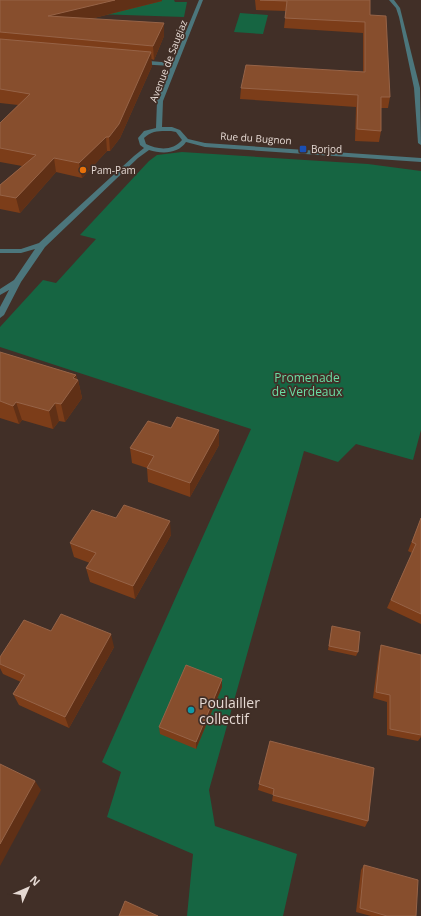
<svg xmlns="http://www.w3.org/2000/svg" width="421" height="916" viewBox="0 0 421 916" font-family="'Open Sans',sans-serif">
  <rect width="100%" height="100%" fill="#412f27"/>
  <g fill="#166542">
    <polygon points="37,0 174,0 175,2 187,2 184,17 36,12"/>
    <polygon points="240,13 268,15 263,34 234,32"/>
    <polygon points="182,152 368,164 421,171 421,430 413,460 356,444 338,462 304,451 209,790 215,826 297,854 283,916 187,916 193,854 107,817 121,772 102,762 251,429 0,347 0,327 43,280 56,283 96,239 80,235 149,161 157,155"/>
  </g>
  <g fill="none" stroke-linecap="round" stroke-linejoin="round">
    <g fill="#4c767c" fill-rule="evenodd">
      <path d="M 199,0 L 203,0 L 163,101 L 162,127 L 172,127 L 180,130 L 188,139 L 205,143 L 421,158 L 421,162 L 205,147 L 186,142 C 178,154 162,154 149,150 L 138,158 L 45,247 L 21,282 L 4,315 L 0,318 L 0,307 L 9,290 L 0,295 L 0,289 L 14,280 L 35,249 L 21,253 L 0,253 L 0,249 L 21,249 L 39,243 L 134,156 L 144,148 L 140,145 L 138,138 L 144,131 L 156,128 L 157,101 L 171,66 L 138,64 L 135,62 L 138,60 L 173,63 ZM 171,131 L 176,132 L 182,140 C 173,151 158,150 146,144 L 144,138 C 152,130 161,131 171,131 Z"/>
      <polygon points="389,0 394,0 400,8 420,88 421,145 418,143 414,88 399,17 396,8"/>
    </g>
  </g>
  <g fill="#7c3d19">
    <polygon points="0,0 162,0 162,1 90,19 164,36 154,60 151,59 152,66 120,138 110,151 107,151 82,178 56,172 20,213 0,209 0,185 22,166 0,162 0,123 18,105 0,103"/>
    <polygon points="255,0 370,0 370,15 390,97 388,108 381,108 381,131 379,142 355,141 356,107 240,99 241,88 363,72 363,33 284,28 286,11 256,10"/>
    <polygon points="0,352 76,375 77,380 78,380 82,398 65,422 59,421 53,429 22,420 19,424 0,418"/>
    <polygon points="171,428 219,430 219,445 190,497 148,482 147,468 132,463 130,448"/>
    <polygon points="116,518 171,535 135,599 90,582 86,568 90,563 74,557 70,543"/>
    <polygon points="421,518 421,624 387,608 412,553 408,551"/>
    <polygon points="332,626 358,652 356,656 328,650"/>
    <polygon points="51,631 114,647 69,728 19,705 13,694 21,682 3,674 0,668 0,657"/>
    <polygon points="381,645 421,655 421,737 418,741 387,735 387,702 373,698 379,652"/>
    <polygon points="222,679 222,687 196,749 160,734 159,727"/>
    <polygon points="270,741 368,821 365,827 272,801 273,795 258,790"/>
    <polygon points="364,865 416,916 371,916 356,912 361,870"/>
  </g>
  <g fill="#603016">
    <polygon points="115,0 162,0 162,1 50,29 48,16"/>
    <polygon points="164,23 164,36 154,60 153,46"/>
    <polygon points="151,52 152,66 120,138 110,151 109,137"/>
    <polygon points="106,137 107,151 82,178 79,163"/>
    <polygon points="54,158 56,172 20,213 16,198"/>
    <polygon points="76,375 77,382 78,380 82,398 65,422 61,404 73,378"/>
    <polygon points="16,402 22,420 19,424 13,406"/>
    <polygon points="55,403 59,421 53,429 49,411"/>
    <polygon points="219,430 219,445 190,497 190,483"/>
    <polygon points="170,521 171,535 135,599 133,586"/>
    <polygon points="111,634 114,647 69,728 65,717"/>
    <polygon points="222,679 222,687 196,749 196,742"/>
    <polygon points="35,781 41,790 0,866 0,844"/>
  </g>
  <g fill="#874e2d" stroke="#966347">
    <polygon points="0,0 115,0 48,16 164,23 153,46 0,32"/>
    <polygon points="260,0 370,0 370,15 386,16 390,97 381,97 381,131 357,129 358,95 241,88 246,65 365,72 365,22 285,18 287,1"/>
    <polygon points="0,39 151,52 119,124 109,137 106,137 79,163 54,158 16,198 0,195 0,185 36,155 0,148 0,123 30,94 0,89"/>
    <polygon points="0,352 76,375 73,378 78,380 61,404 55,403 49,411 16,402 13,406 0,401"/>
    <polygon points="177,417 219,430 190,483 147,468 154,456 130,448 148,421 171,428"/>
    <polygon points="124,505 170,521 133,586 86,568 96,553 70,543 92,510 116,518"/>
    <polygon points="421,518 421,614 391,600 416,544 412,542"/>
    <polygon points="61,614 111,634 65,717 13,694 25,675 0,664 0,657 24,620 51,631"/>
    <polygon points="332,626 360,632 358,652 329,646"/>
    <polygon points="381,645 421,655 421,735 390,729 390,695 376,692"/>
    <polygon points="186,665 222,679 196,742 159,727"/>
    <polygon points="270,741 374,768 368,821 273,795 274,789 259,784"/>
    <polygon points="0,764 35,781 0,844"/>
    <polygon points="364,865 418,880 416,916 387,916 360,908"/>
    <polygon points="125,901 158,916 119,916"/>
  </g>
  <rect fill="#1a4fb4" stroke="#412f27" stroke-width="1.5" x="299" y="145" width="8" height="8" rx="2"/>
  <circle fill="#e8710a" stroke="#412f27" stroke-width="1.5" cx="83" cy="170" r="4"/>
  <circle fill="#0f9aa8" stroke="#412f27" stroke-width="1.5" cx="191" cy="710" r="4"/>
  <g text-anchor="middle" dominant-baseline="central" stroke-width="3.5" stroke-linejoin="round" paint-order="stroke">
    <g font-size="10" fill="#e5d9d3" stroke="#412f27">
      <text transform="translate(168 61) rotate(-69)">Avenue de Saugiaz</text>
      <text transform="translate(256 138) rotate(4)">Rue du Bugnon</text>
    </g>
    <g font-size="10" fill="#e5d9d3" stroke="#412f27" text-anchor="start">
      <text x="311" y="149">Borjod</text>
      <text x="91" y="170">Pam-Pam</text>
    </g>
    <g font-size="12" fill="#6bdea4" stroke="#412f27">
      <text x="307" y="377">Promenade<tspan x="307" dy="14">de Verdeaux</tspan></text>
    </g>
    <g font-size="14" fill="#e5d9d3" stroke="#412f27" text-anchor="start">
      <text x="199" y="702">Poulailler<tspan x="199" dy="16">collectif</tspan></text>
    </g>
  </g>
  <g transform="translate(28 888) rotate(45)" stroke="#412f27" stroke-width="3" paint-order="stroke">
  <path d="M0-3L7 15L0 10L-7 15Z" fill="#e5d9d3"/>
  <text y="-6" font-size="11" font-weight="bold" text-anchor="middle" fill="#e5d9d3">N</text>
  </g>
</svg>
